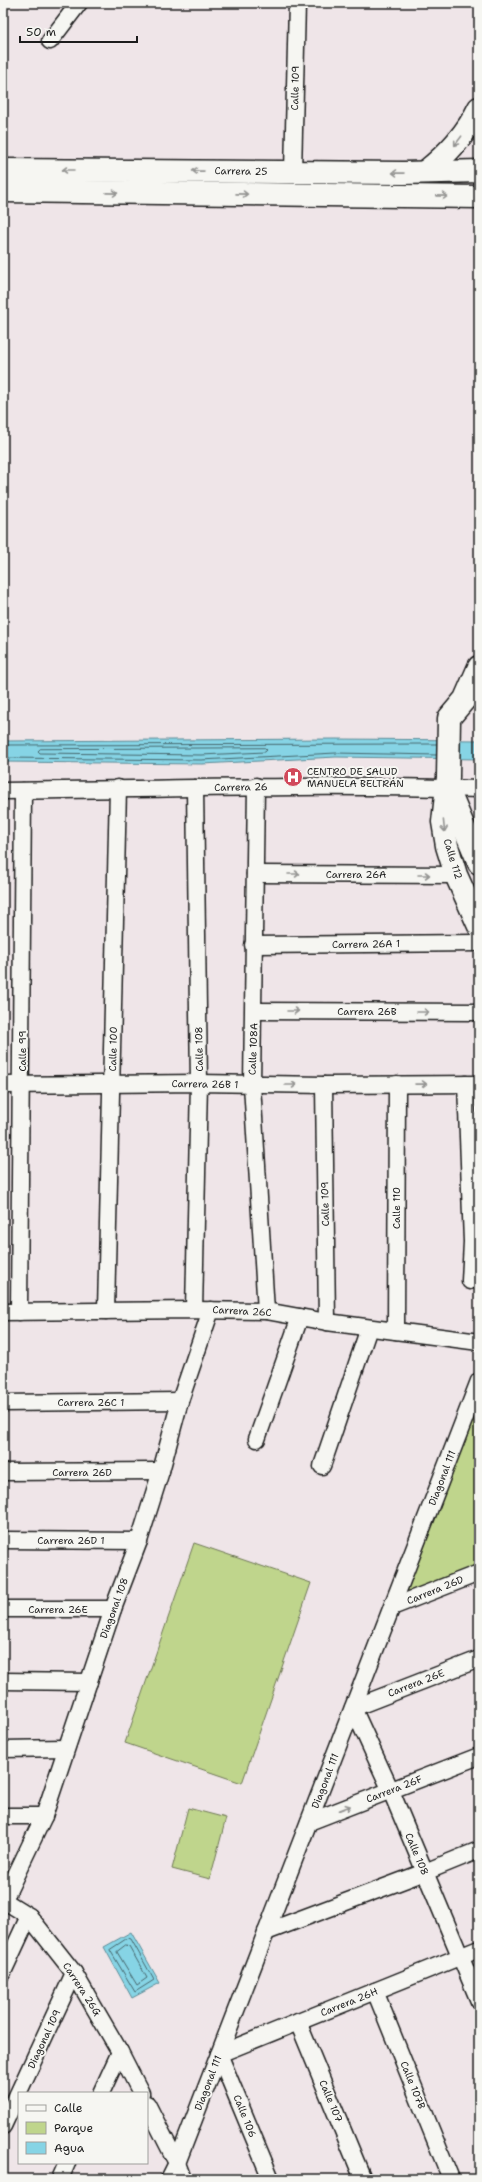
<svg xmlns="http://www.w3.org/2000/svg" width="482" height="2182" viewBox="0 0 482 2182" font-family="'Shantell Sans',sans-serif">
  <rect width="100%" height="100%" fill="#efe5e8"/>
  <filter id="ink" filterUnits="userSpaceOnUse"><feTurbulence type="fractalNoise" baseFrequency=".025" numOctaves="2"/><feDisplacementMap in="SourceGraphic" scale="8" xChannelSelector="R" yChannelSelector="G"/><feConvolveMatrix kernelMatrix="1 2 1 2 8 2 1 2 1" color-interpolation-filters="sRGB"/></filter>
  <g filter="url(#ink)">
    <g fill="#bfd58c" stroke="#6e7854">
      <polygon points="479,1381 479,1573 392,1607"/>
      <polygon points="194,1543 311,1583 242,1783 125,1743"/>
      <polygon points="188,1808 226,1818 210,1879 172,1869"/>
    </g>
    <g fill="#86d4e5" stroke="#5c8a95">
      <polygon points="336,739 479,740 479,759 336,757 202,764 3,762 3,741"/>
      <polygon points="131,1932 160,1983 132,1998 104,1947"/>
    </g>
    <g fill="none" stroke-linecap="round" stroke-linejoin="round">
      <g stroke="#46666c" stroke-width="1">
        <polyline points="3,745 437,744"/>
        <polygon points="265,748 267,750 265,752 201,755 40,753 38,751 40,749"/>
        <polyline points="3,758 201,760 336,753 436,755"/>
        <polygon points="128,1938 131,1939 154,1980 135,1992 110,1950"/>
        <polygon points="126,1945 129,1946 147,1978 137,1985 117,1952"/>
      </g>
      <defs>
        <g id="street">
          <polyline points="50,41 79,3"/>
          <polyline points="293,172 297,3"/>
          <polyline points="256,786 252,1085 266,1311"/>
          <path d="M 3,791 C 162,789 320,784 479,789"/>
          <polyline points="255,874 456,875"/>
          <polyline points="253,945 479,943"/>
          <polyline points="254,1011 479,1012"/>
          <polyline points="466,1084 472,1242 470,1281"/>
          <polyline points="3,1085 199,1083 324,1085 479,1084"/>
          <polyline points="324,1085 327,1322"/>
          <polyline points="194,1310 199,1083 195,788"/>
          <polyline points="106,1311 118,788"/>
          <polyline points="3,1312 194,1310 266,1311 327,1322 479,1342"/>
          <polyline points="19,1312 23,791"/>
          <polyline points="396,1331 397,1084"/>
          <polyline points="3,1403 180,1401"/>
          <polyline points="257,1439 300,1317"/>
          <polyline points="322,1466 369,1328"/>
          <polyline points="3,1472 161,1471"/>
          <polyline points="3,1540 139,1541"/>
          <polyline points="392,1607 479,1573"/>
          <polyline points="3,1609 113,1609"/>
          <polyline points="479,1659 353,1708 391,1791 479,2001"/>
          <polyline points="3,1681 89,1682"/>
          <polyline points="3,1749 65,1748"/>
          <polyline points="3,1816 44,1816"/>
          <polyline points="309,1822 479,1756"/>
          <polyline points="3,1900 29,1916 74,1973 120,2052 141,2093"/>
          <polyline points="4,1900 44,1816 113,1609 139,1541 161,1471 180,1401 211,1310"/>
          <polyline points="266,1932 425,1872 479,1850"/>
          <polyline points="3,1972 29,1916"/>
          <polyline points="375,1991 451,2179"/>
          <polyline points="298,2022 363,2179"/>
          <polyline points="101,2093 120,2052"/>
          <polyline points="147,2104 177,2163 183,2179"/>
          <polyline points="3,2126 74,1973"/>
          <polyline points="60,2179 67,2163"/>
          <polyline points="169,2179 177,2163 479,1381"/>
          <polyline points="271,2179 219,2054 479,1949"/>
        </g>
        <g id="secondary">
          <polyline points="3,170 404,173 479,171"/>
          <path d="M 425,172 C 448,154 466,135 479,108"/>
          <polyline points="3,191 479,197"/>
          <polyline points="479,667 465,699 449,718 448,777 443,822 447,846 456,875 479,926"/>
          <polyline points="447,787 479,863"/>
        </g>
      </defs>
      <use href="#street" stroke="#1c1c1c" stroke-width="19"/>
      <use href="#secondary" stroke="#1c1c1c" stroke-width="25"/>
      <use href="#street" stroke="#f6f6f2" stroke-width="16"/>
      <use href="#secondary" stroke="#f6f6f2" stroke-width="22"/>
    </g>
    <defs><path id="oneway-shaft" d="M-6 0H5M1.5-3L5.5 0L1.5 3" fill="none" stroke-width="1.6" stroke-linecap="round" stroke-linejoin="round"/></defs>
    <g stroke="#949492">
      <use href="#oneway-shaft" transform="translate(458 141) rotate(127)"/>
      <use href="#oneway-shaft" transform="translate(68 170) rotate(180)"/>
      <use href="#oneway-shaft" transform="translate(198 171) rotate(-179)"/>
      <use href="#oneway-shaft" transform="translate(398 173) rotate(-179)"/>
      <use href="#oneway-shaft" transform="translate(112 193) rotate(1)"/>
      <use href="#oneway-shaft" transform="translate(242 194) rotate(1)"/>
      <use href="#oneway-shaft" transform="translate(442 196) rotate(1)"/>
      <use href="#oneway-shaft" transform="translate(444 826) rotate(84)"/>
      <use href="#oneway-shaft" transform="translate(294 874)"/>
      <use href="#oneway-shaft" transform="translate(424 875)"/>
      <use href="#oneway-shaft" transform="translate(293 1011)"/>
      <use href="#oneway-shaft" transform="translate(423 1012)"/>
      <use href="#oneway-shaft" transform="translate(421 1084) rotate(-1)"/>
      <use href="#oneway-shaft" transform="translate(291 1085)"/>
      <use href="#oneway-shaft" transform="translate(345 1808) rotate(-21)"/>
    </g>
  </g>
  <defs>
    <symbol id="hospital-disc" viewBox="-11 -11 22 22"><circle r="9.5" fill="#d1495b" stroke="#f6f6f2"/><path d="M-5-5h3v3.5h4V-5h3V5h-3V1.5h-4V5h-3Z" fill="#fff"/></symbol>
  </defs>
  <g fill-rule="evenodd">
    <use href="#hospital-disc" x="282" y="766" width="22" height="22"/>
  </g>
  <g text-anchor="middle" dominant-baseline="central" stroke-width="4" stroke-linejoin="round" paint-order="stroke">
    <g font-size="10" fill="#1c1c1c" stroke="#f6f6f2">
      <text transform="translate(295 88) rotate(-89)">Calle 109</text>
      <text transform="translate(241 171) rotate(1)">Carrera 25</text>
      <text transform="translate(241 787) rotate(-1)">Carrera 26</text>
      <text transform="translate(453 859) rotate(73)">Calle 112</text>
      <text x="356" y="874">Carrera 26A</text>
      <text transform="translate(366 944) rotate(-1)">Carrera 26A 1</text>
      <text x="367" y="1011">Carrera 26B</text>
      <text transform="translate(113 1049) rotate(-89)">Calle 100</text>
      <text transform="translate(199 1049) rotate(-91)">Calle 108</text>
      <text transform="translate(253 1049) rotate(-88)">Calle 108A</text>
      <text transform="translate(22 1051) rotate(-90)">Calle 99</text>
      <text transform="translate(205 1084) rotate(1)">Carrera 26B 1</text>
      <text transform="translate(325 1204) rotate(-91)">Calle 109</text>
      <text transform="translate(396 1208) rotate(-90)">Calle 110</text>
      <text transform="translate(242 1311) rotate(3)">Carrera 26C</text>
      <text x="91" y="1402">Carrera 26C 1</text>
      <text x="82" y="1472">Carrera 26D</text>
      <text transform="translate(442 1478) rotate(-69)">Diagonal 111</text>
      <text x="71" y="1540">Carrera 26D 1</text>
      <text transform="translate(435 1590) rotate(-22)">Carrera 26D</text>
      <text transform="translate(114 1608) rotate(-70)">Diagonal 108</text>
      <text x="58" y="1609">Carrera 26E</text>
      <text transform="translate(416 1683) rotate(-21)">Carrera 26E</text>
      <text transform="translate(325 1781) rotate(-69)">Diagonal 111</text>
      <text transform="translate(394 1789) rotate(-21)">Carrera 26F</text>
      <text transform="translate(417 1854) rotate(67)">Calle 108</text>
      <text transform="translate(82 1989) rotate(57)">Carrera 26G</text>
      <text transform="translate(349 2002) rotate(-22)">Carrera 26H</text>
      <text transform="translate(44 2039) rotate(-65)">Diagonal 109</text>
      <text transform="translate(208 2083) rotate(-69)">Diagonal 111</text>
      <text transform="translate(413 2085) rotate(68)">Calle 107B</text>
      <text transform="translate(331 2101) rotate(67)">Calle 107</text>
      <text transform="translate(245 2116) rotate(68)">Calle 106</text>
    </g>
    <g font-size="10" fill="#1c1c1c" stroke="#f6f6f2" text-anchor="start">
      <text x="307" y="771">CENTRO DE SALUD<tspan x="307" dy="12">MANUELA BELTRÁN</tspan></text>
    </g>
  </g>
  <rect width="482" height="2182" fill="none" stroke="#f6f6f2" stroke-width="16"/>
  <rect x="8" y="8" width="466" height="2166" fill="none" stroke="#1c1c1c" stroke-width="1.5" filter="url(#ink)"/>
  <rect x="18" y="2092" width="130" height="72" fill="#f6f6f2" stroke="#9f9f9c"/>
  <rect x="26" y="2105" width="20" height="6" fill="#f6f6f2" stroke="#9f9f9c"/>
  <text x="54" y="2112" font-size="12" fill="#1c1c1c">Calle</text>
  <rect x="26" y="2122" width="20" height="12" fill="#bfd58c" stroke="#9f9f9c"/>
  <text x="54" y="2132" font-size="12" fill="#1c1c1c">Parque</text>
  <rect x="26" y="2142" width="20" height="12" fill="#86d4e5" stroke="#9f9f9c"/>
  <text x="54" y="2152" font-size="12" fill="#1c1c1c">Agua</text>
  <path d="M20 36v6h117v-6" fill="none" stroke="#1c1c1c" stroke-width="2"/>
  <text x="26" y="36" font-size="12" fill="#1c1c1c" stroke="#f6f6f2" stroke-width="3" paint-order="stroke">50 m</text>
</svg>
